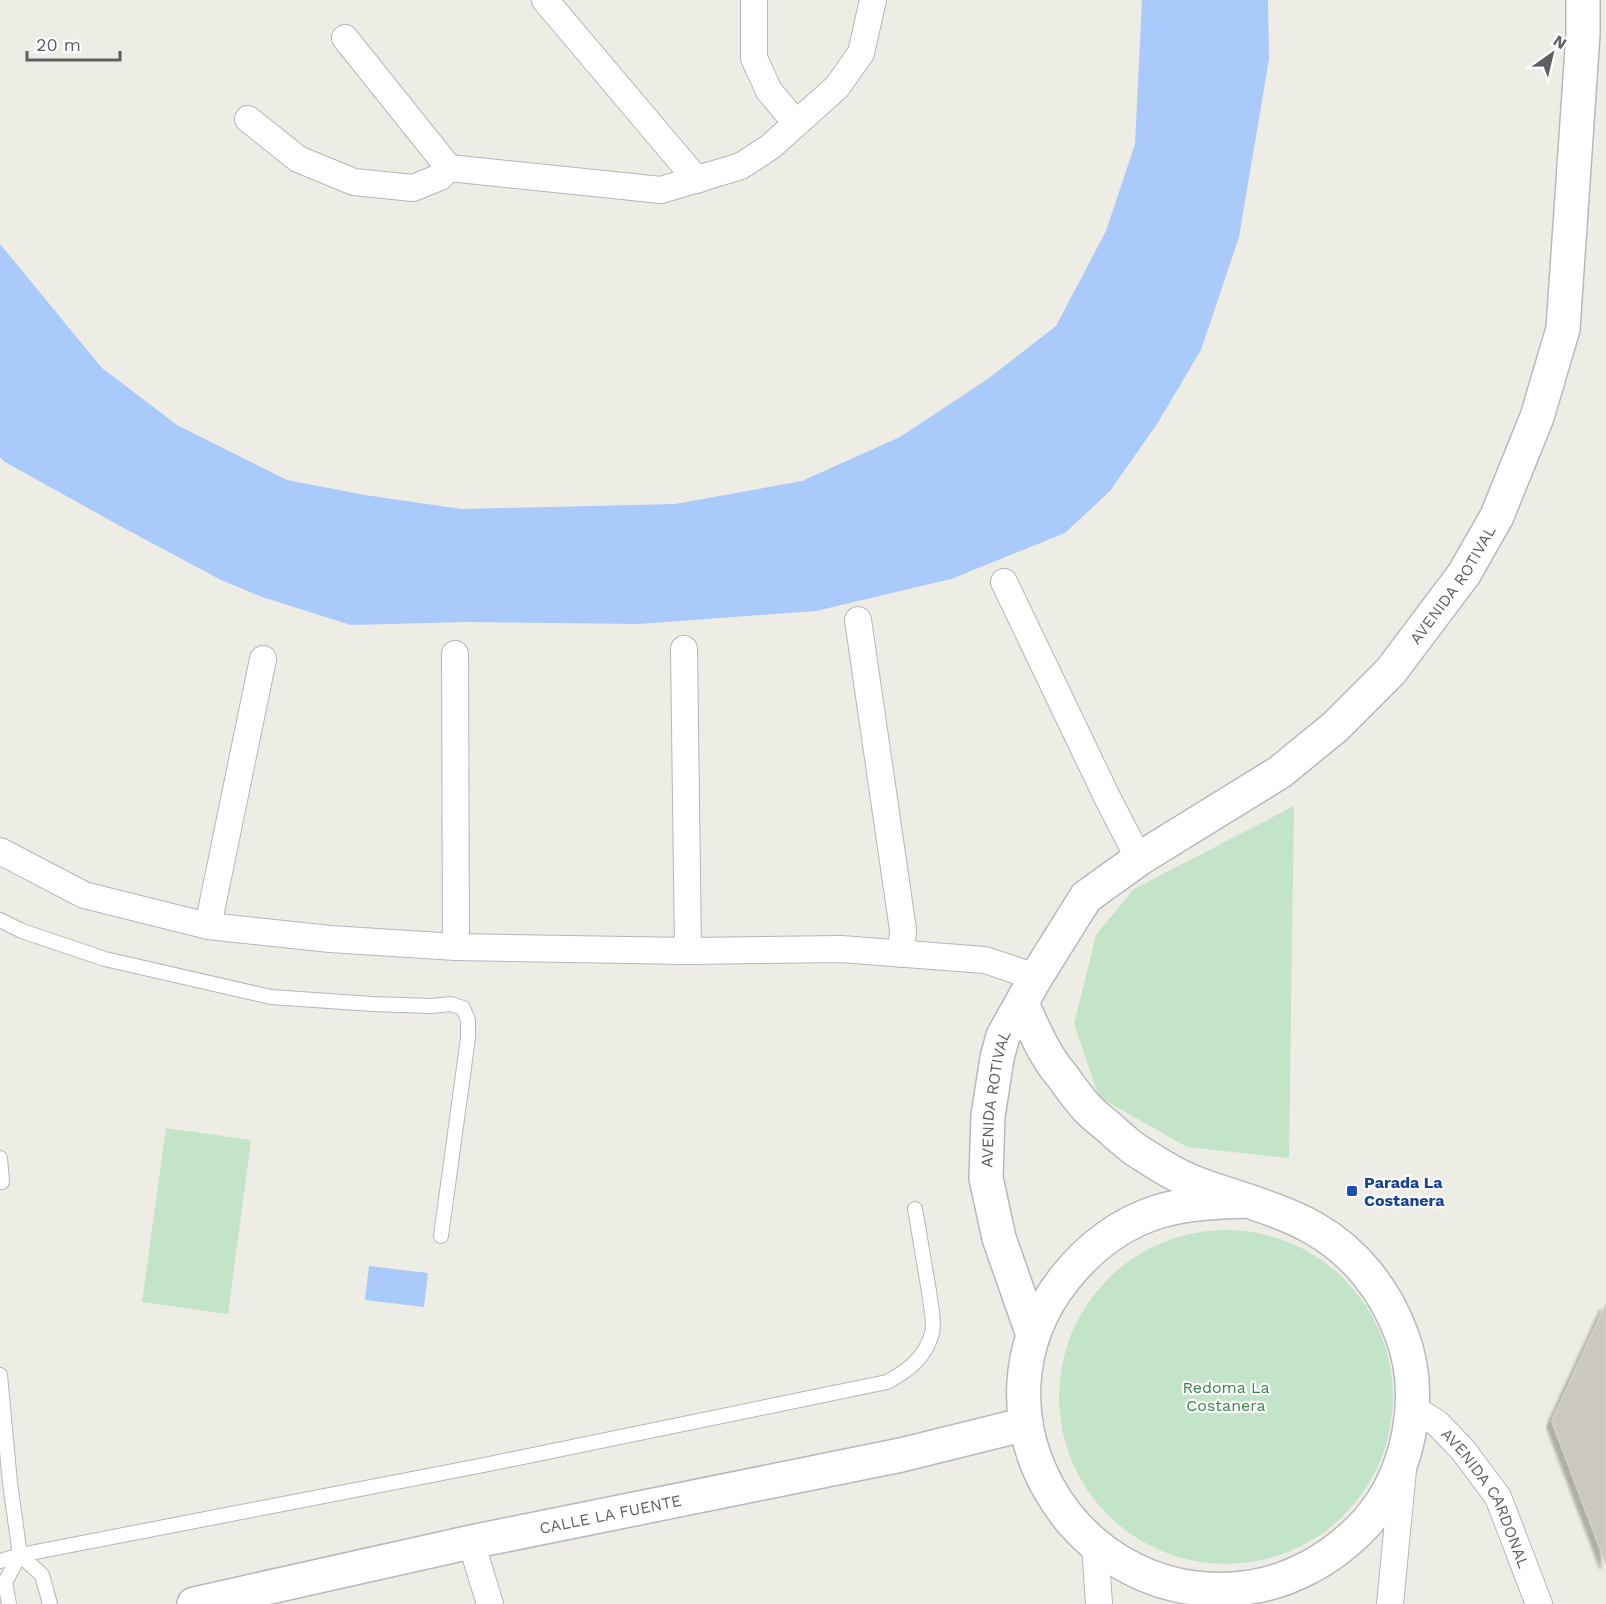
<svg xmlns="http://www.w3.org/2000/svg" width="1606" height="1604" viewBox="0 0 1606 1604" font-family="'Work Sans',sans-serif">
  <defs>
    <filter id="shadow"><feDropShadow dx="-5.5" dy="5.5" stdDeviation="1.5" flood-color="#0004"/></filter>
  </defs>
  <rect width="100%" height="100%" fill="#eeede5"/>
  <g fill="#c3e4c8">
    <polygon points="1294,806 1289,1158 1187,1147 1099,1097 1074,1024 1096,935 1134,889"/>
    <polygon points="166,1128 251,1140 228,1314 142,1302"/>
    <circle cx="1226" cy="1397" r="167"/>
  </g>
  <g fill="#a9cafa">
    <polygon points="1142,0 1268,0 1269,59 1239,237 1201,350 1157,424 1110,491 1065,533 951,579 816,611 639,624 466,622 351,625 262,597 221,580 122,527 5,462 0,457 0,244 102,368 177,425 287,480 365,495 461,509 675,504 802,481 900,437 989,378 1056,326 1106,231 1135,144"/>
    <polygon points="369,1266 428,1273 424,1307 365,1300"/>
  </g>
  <polygon fill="#cac8c1" stroke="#d2d0c3" stroke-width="1.5" filter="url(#shadow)" points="1606,1304 1606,1564 1552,1421"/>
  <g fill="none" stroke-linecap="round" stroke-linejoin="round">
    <defs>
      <g id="lane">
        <polyline points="0,920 22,931 105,959 271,997 372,1004 431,1006 451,1004 463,1008 468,1020 468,1038 441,1236"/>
        <polyline points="0,1158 2,1182"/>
        <polyline points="0,1375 10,1483 20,1555 5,1582 9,1604"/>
        <polyline points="20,1555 42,1575 50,1604"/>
        <path d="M 0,1561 L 20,1555 L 484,1465 L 887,1382 C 908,1371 926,1357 932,1333 C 935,1322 930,1302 929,1291 C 924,1264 920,1236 915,1209"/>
      </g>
      <g id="street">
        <polyline points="545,0 697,180"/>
        <polyline points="754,0 754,58 769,91 796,123"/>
        <polyline points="345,38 449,168 661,190 741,166 770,147 837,87 861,53 873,0"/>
        <polyline points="248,119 298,159 354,182 413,188 440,177 449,168"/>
        <polyline points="1004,582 1108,799 1139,859"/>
        <polyline points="858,620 903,930 901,954"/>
        <polyline points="684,649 688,951"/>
        <polyline points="455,654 456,947"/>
        <polyline points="0,851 84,895 208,926 330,939 456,947 688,951 841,949 985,960 1036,977"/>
        <polyline points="208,926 263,659"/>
        <path id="s1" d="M 1412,1408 L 1437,1423 L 1463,1450 L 1498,1497 L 1539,1604"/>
        <polyline points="471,1542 490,1604"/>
        <polyline points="1095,1546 1099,1604"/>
        <polyline points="1390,1604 1403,1470"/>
      </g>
      <g id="secondary">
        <path d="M 1022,1003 C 1030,1021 1038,1041 1049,1058 C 1053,1065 1058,1071 1063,1077 C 1070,1087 1078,1098 1086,1107 C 1095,1117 1106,1124 1115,1133 C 1123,1139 1130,1147 1139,1152 C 1156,1163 1174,1175 1193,1182 C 1212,1190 1232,1195 1251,1202 C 1272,1209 1295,1217 1315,1229 C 1355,1252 1385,1290 1401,1333 C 1425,1394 1410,1473 1367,1522 C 1332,1560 1285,1586 1233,1589 C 1069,1600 960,1410 1065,1278 C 1089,1248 1120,1224 1157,1212 C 1186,1203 1218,1202 1249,1201"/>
        <path id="s2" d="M 1033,1335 L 999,1238 L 986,1178 L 988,1116 L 997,1058 L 1003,1036 L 1036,977 L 1086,897 L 1139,859 L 1280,772 L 1335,727 L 1391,671 L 1464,574 L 1497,516 L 1537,417 L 1563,329 L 1583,34 L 1583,0"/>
        <path id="s3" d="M 194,1604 L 471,1542 L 901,1455 L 1026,1424"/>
      </g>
    </defs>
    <use href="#lane" stroke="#b5b6bb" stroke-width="16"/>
    <use href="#street" stroke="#b5b6bb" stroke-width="28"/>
    <use href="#secondary" stroke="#b6b8be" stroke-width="36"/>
    <use href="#lane" stroke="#fff" stroke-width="14"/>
    <use href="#street" stroke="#fff" stroke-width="26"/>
    <use href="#secondary" stroke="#fff" stroke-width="33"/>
  </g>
  <rect fill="#1a4fb4" stroke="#fff" stroke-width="2" x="1346" y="1185" width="12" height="12" rx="3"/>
  <g text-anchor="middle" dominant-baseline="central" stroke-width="4.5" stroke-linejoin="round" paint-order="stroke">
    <g font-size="16" fill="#5d5f64" stroke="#fff">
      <text stroke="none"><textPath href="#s2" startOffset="957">AVENIDA ROTIVAL</textPath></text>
      <text stroke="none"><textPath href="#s2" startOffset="244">AVENIDA ROTIVAL</textPath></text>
      <text stroke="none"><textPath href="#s1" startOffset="120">AVENIDA CARDONAL</textPath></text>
      <text stroke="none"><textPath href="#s3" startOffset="426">CALLE LA FUENTE</textPath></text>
    </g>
    <g font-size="16" font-weight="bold" fill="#164399" stroke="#fff" text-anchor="start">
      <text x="1364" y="1182">Parada La<tspan x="1364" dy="18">Costanera</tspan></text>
    </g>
    <g font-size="16" fill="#3b854a" stroke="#fff">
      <text x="1226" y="1387">Redoma La<tspan x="1226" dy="18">Costanera</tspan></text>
    </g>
  </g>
  <g transform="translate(1552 54) rotate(34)" stroke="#ffffff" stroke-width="4.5" paint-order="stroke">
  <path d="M0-4.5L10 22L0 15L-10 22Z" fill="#5d5f64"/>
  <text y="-9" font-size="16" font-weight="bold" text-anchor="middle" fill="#5d5f64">N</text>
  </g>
  <path d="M27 51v9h93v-9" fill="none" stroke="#5d5f64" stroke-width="3"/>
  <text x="36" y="51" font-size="18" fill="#5d5f64" stroke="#ffffff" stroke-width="4.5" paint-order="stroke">20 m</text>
</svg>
